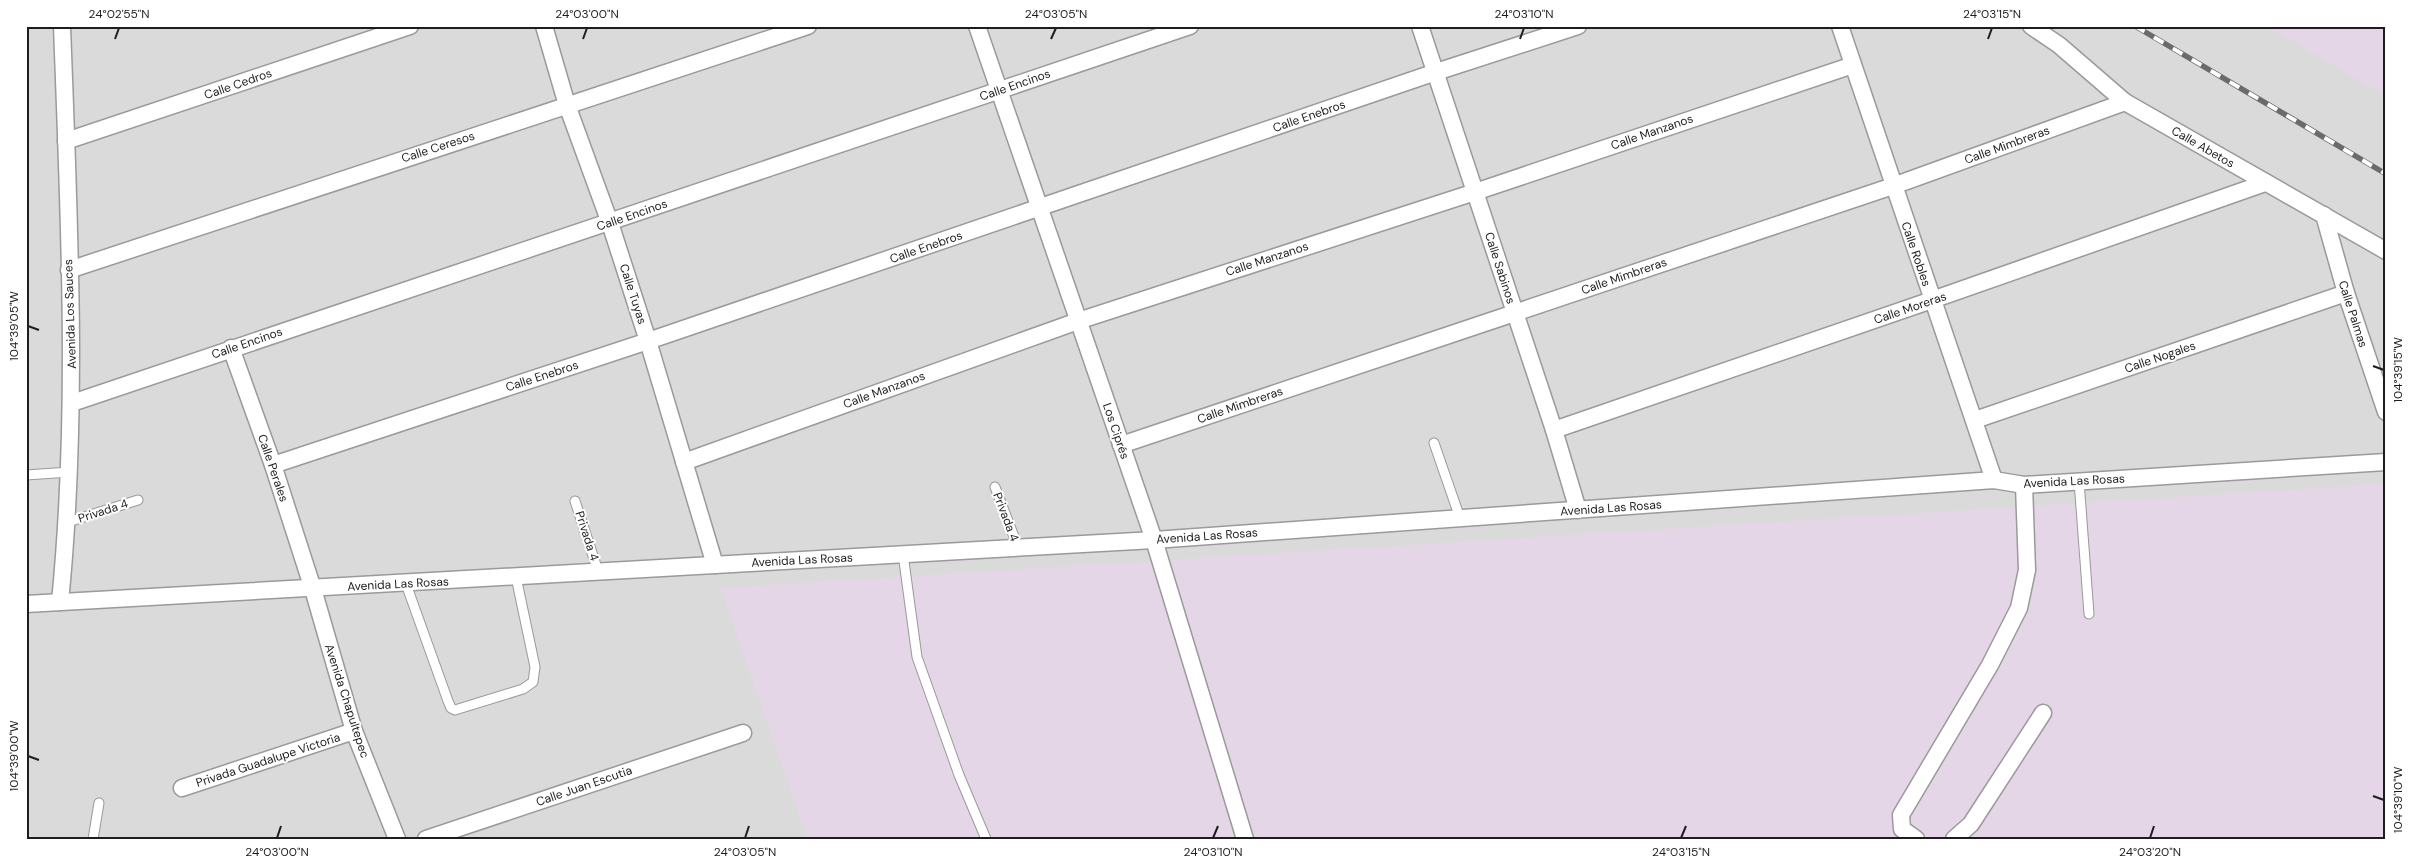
<svg xmlns="http://www.w3.org/2000/svg" width="2412" height="865" viewBox="0 0 2412 865" font-family="'DM Sans',sans-serif">
  <rect width="100%" height="100%" fill="#ede7e4"/>
  <rect fill="#dbdada" x="26" y="26" width="2360" height="813"/>
  <g fill="#e4d6e6">
    <polygon points="2267,26 2386,26 2386,96"/>
    <polygon points="2386,484 2386,839 807,839 721,588"/>
  </g>
  <g fill="none" stroke-linecap="round" stroke-linejoin="round">
    <defs>
      <g id="lane">
        <polyline points="1434,443 1460,518"/>
        <polyline points="26,475 70,472"/>
        <polyline points="2079,481 2089,614"/>
        <polyline points="995,487 1018,547"/>
        <polyline points="575,501 598,571"/>
        <polyline points="68,522 138,500"/>
        <polyline points="903,554 917,657 959,775 986,839"/>
        <polyline points="406,584 448,701 451,708 455,710 523,689 533,682 535,667 516,577"/>
        <polyline points="93,839 99,803"/>
      </g>
      <g id="street">
        <polyline points="544,26 567,105 610,223 648,341 715,565"/>
        <polyline points="977,26 1154,540 1245,839"/>
        <polyline points="1420,26 1554,430 1578,510"/>
        <polyline points="1840,26 1994,480"/>
        <polyline points="2031,26 2059,45 2125,102 2386,251"/>
        <polyline points="66,141 410,26"/>
        <polyline points="2324,215 2346,293 2386,412"/>
        <polyline points="69,270 808,26"/>
        <polyline points="231,348 273,465 313,589 354,731 397,839"/>
        <polyline points="72,403 1190,26"/>
        <polyline points="1975,420 2346,293"/>
        <polyline points="1554,430 1932,300 2265,183"/>
        <polyline points="1121,445 1893,186 2125,102"/>
        <polyline points="684,462 1078,321 1475,192 1853,65"/>
        <polyline points="273,465 648,341 1436,72 1578,26"/>
        <path d="M 60,602 C 79,411 69,218 62,26"/>
        <polyline points="26,604 1154,540 1994,480 2024,485 2386,462"/>
        <polyline points="182,788 354,731"/>
        <polyline points="426,839 743,733"/>
        <polyline points="1916,839 1902,829 1901,815 1990,665 2019,608 2027,570 2024,485"/>
        <polyline points="1954,839 1971,824 2043,713"/>
      </g>
    </defs>
    <use href="#lane" stroke="#9a9a9a" stroke-width="11"/>
    <use href="#street" stroke="#9a9a9a" stroke-width="19"/>
    <use href="#lane" stroke="#fff" stroke-width="9"/>
    <use href="#street" stroke="#fff" stroke-width="16"/>
    <defs>
      <polyline id="rail" points="2135,26 2386,174"/>
    </defs>
    <use href="#rail" stroke="#6b6b6b" stroke-width="5.5"/>
    <use href="#rail" stroke="#fff" stroke-width="4" stroke-dasharray="11" stroke-linecap="butt"/>
  </g>
  <path fill="none" stroke="#1d1d1d" stroke-width="2" d="M 115,39 L 119,28M 583,39 L 587,28M 1051,39 L 1056,28M 1520,39 L 1524,28M 1988,39 L 1992,28M 28,326 L 39,330M 2373,366 L 2384,370M 28,756 L 39,760M 2373,796 L 2384,800M 277,838 L 281,826M 745,838 L 749,826M 1213,838 L 1218,826M 1681,838 L 1686,826M 2150,838 L 2154,826"/>
  <g text-anchor="middle" dominant-baseline="central" stroke-width="4" stroke-linejoin="round" paint-order="stroke">
    <g font-size="12" fill="#1d1d1d" stroke="#fff">
      <text transform="translate(238 84) rotate(-19)">Calle Cedros</text>
      <text transform="translate(1015 85) rotate(-19)">Calle Encinos</text>
      <text transform="translate(1309 116) rotate(-19)">Calle Enebros</text>
      <text transform="translate(1652 132) rotate(-19)">Calle Manzanos</text>
      <text transform="translate(2007 145) rotate(-20)">Calle Mimbreras</text>
      <text transform="translate(438 147) rotate(-18)">Calle Ceresos</text>
      <text transform="translate(2203 147) rotate(30)">Calle Abetos</text>
      <text transform="translate(632 215) rotate(-19)">Calle Encinos</text>
      <text transform="translate(926 247) rotate(-19)">Calle Enebros</text>
      <text transform="translate(1916 254) rotate(71)">Calle Robles</text>
      <text transform="translate(1267 259) rotate(-18)">Calle Manzanos</text>
      <text transform="translate(1500 268) rotate(72)">Calle Sabinos</text>
      <text transform="translate(1624 276) rotate(-19)">Calle Mimbreras</text>
      <text transform="translate(633 294) rotate(72)">Calle Tuyas</text>
      <text transform="translate(1910 308) rotate(-19)">Calle Moreras</text>
      <text transform="translate(70 314) rotate(-92)">Avenida Los Sauces</text>
      <text transform="translate(2353 314) rotate(72)">Calle Palmas</text>
      <text transform="translate(247 343) rotate(-19)">Calle Encinos</text>
      <text transform="translate(2160 357) rotate(-19)">Calle Nogales</text>
      <text transform="translate(542 376) rotate(-18)">Calle Enebros</text>
      <text transform="translate(884 390) rotate(-20)">Calle Manzanos</text>
      <text transform="translate(1240 405) rotate(-19)">Calle Mimbreras</text>
      <text transform="translate(1116 431) rotate(71)">Los Ciprés</text>
      <text transform="translate(273 468) rotate(71)">Calle Perales</text>
      <text transform="translate(2074 481) rotate(-3)">Avenida Las Rosas</text>
      <text transform="translate(1611 508) rotate(-4)">Avenida Las Rosas</text>
      <text transform="translate(103 511) rotate(-18)">Privada 4</text>
      <text transform="translate(1006 517) rotate(69)">Privada 4</text>
      <text transform="translate(587 536) rotate(72)">Privada 4</text>
      <text transform="translate(1207 536) rotate(-4)">Avenida Las Rosas</text>
      <text transform="translate(802 560) rotate(-3)">Avenida Las Rosas</text>
      <text transform="translate(398 584) rotate(-3)">Avenida Las Rosas</text>
      <text transform="translate(347 701) rotate(72)">Avenida Chapultepec</text>
      <text transform="translate(268 760) rotate(-18)">Privada Guadalupe Victoria</text>
      <text transform="translate(584 786) rotate(-19)">Calle Juan Escutia</text>
    </g>
  </g>
  <rect width="2412" height="865" fill="none" stroke="#ffffff" stroke-width="55"/>
  <rect x="28" y="28" width="2356" height="810" fill="none" stroke="#1d1d1d" stroke-width="2"/>
  <g font-size="12" text-anchor="middle" fill="#1d1d1d">
    <text x="119" y="18">24°02'55"N</text>
    <text x="587" y="18">24°03'00"N</text>
    <text x="1056" y="18">24°03'05"N</text>
    <text x="1524" y="18">24°03'10"N</text>
    <text x="1992" y="18">24°03'15"N</text>
    <text transform="translate(14 326) rotate(-90)" y="4">104°39'05"W</text>
    <text transform="translate(2398 370) rotate(-90)" y="4">104°39'15"W</text>
    <text transform="translate(14 756) rotate(-90)" y="4">104°39'00"W</text>
    <text transform="translate(2398 800) rotate(-90)" y="4">104°39'10"W</text>
    <text x="277" y="856">24°03'00"N</text>
    <text x="745" y="856">24°03'05"N</text>
    <text x="1213" y="856">24°03'10"N</text>
    <text x="1681" y="856">24°03'15"N</text>
    <text x="2150" y="856">24°03'20"N</text>
  </g>
</svg>
